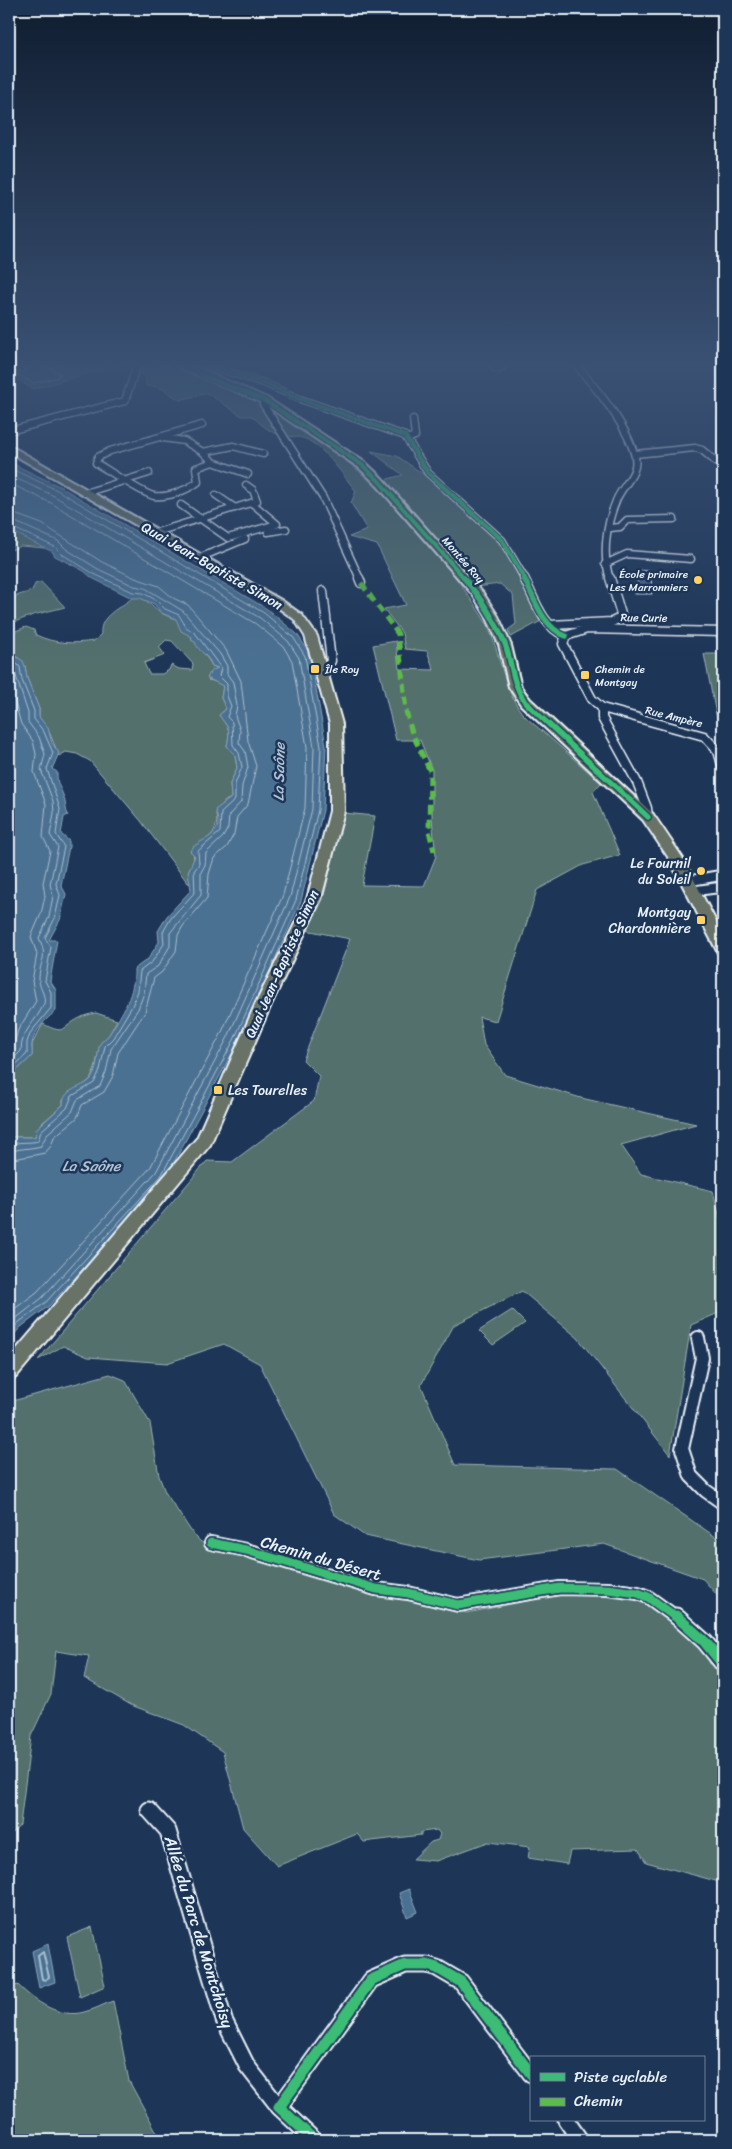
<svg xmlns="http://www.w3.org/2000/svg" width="732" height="2149" viewBox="0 0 732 2149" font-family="Sriracha,sans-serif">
  <rect width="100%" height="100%" fill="#1d3557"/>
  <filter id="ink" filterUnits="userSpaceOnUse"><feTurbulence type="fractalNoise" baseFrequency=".02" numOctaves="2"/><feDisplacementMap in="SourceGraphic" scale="10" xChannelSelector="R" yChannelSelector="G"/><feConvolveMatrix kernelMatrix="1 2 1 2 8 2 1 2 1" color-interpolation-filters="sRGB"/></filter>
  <g filter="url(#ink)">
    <g fill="#536f6d" stroke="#9eb0b2" fill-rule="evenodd">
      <polygon points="41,361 50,366 58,361 127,362 33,389 9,374 9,367 14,369"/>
      <path d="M 134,361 C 156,361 175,369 196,376 C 316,416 414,510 482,616 C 501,646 500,684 522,713 C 529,721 539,728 547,735 C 565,751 583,767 601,783 L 593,792 L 620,855 L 583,865 L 537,890 L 496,1021 L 479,1017 L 484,1045 L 505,1075 L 581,1098 L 696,1124 L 621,1145 L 641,1174 L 713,1191 L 723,1230 L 723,1311 L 691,1325 L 670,1455 L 578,1338 L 522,1291 L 454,1325 L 421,1385 L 455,1465 L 617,1469 L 723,1542 L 723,1602 L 703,1579 L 604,1544 L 479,1560 L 365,1536 L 334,1514 L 260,1364 L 224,1344 L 167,1363 L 88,1357 L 63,1346 L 38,1360 L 207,1161 L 232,1162 L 314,1101 L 319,1076 L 303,1060 L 350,939 L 306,930 L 323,899 L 344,813 L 375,816 L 362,885 L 424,886 L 436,856 L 432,818 L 432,770 L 420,740 L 396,740 L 373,645 L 396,641 L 399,669 L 434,670 L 427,651 L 405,649 L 402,633 L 384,609 L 406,605 L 377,545 L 349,537 L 367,530 L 351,503 L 356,491 C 342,474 328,452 308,440 C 298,435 288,438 278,434 C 267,431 260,423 252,416 L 242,416 L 207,393 L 180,400 L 159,387 L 146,386 L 145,375 L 140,374 L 141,368 Z"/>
      <polygon points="371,451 397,456 423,474 486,527 503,546 541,621 511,637 508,630 516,624 513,595 500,584 476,587 384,480 403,475"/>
      <polygon points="9,530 33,541 44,548 21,546 9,551"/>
      <polygon points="41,582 65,607 33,615 9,624 9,598 32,591 35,584"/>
      <path d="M 137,597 C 149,600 154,608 163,614 C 168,617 174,617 178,621 C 183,626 211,662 212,666 L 219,669 L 208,680 L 218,682 L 223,686 L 221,698 L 226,709 L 219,715 C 228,728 231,728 227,746 L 235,755 L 237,768 L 230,784 L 231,798 L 225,801 L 216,814 C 220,831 207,841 193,847 L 194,863 L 189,869 L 191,884 L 188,883 L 141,821 L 90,761 L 77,754 L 66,752 L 59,756 L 50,734 L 39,717 L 39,709 L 27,678 L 25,666 L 14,655 L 9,638 L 13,632 L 26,627 L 34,630 L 36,635 C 55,644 73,644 94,641 L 101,634 C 99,615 121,608 132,598 ZM 166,640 L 172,641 L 193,664 L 192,670 L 179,669 L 171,665 L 169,670 L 162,674 L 149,674 L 144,663 L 165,655 L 159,647 Z"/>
      <polygon points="704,654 723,654 723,719 717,719"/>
      <path d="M 96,1013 L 117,1020 L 109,1035 L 100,1044 L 95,1069 L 90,1080 L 63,1100 L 63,1105 L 42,1123 L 35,1137 L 14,1137 L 9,1145 L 9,1093 L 12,1091 L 14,1073 L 32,1056 L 32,1044 L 43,1024 C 67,1036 61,1027 80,1018 C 85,1015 91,1014 96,1013 Z"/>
      <polygon points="512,1310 525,1323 493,1345 479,1331"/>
      <path d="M 110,1374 L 125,1380 L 150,1423 L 159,1476 L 165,1492 L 193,1534 L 201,1542 L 211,1547 L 311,1574 L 378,1596 L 401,1595 L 467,1613 L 565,1593 L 629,1598 C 663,1606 686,1634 710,1657 L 709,1663 L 718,1668 L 723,1675 L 723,1883 L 646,1862 L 638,1849 L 570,1851 L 567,1864 L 528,1858 L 530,1847 L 488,1842 L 436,1861 L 413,1859 L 431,1842 L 438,1840 L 440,1834 L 437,1830 L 421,1832 L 421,1835 L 364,1842 L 357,1834 L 277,1866 L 243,1828 L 223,1752 L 184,1725 L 131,1705 L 84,1678 L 89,1656 L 56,1651 L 51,1694 L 31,1736 L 20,1825 L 9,1837 L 9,1402 Z"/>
      <polygon points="92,1927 105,1986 80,1997 67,1937"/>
      <path d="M 9,1954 L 15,1986 L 18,1985 C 34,2001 60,2019 84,2012 C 94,2010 104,2004 113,2001 L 129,2081 L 161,2140 L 9,2140 Z"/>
    </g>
    <g fill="#4b7192" stroke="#8aa4bb">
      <path d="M 9,462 L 59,486 L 267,609 L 297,634 L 310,654 L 326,746 L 323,810 L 301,901 L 238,1042 L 165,1179 L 49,1306 L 21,1327 L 9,1340 L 10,1143 L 13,1137 L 35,1137 L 36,1129 L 63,1105 C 63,1089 79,1089 89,1081 C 99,1072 96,1055 100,1044 C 102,1040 108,1037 110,1033 C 123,1012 135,994 134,969 L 148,959 L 159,942 L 158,931 L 167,916 L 191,890 L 188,872 L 195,856 L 190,851 C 197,839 218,839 218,822 C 218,819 216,813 215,810 L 231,798 L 230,784 L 237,768 L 235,755 L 227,746 C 231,726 228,729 219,715 L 226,709 L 221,698 L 223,686 L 207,678 L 211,671 L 218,668 L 212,666 C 209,655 198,652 195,642 L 191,640 L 192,637 L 181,631 L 176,619 L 162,613 L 154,604 L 140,598 L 132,598 L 92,578 L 84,571 L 55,556 L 52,551 C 46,550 18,534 9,530 Z"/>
      <path d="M 9,638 L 14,655 L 23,661 L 25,666 L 27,678 L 39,709 L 39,717 L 48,728 L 52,743 L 59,753 L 52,769 L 57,772 C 57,786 59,784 63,795 C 66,801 65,809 68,815 L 64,817 L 61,834 L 69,841 L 69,847 L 61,885 L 66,894 L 60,920 L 49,940 L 57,940 L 50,981 L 56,990 L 56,1011 C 47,1018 33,1032 32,1044 C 31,1048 33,1051 32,1056 L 14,1073 L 12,1091 L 9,1093 Z"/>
      <polygon points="409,1889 418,1912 407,1917 399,1893"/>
      <polygon points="48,1944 55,1982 39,1988 32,1951"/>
    </g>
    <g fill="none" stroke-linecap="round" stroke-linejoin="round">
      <g stroke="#a9becf" stroke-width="1">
        <polyline points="9,468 57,490 264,613 293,637 305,656 321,747 318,810 296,900 234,1040 161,1176 46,1302 18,1323 9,1333"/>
        <polyline points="9,475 54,496 260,618 288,641 299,658 314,747 312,809 290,897 228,1037 156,1172 42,1298 9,1324"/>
        <polyline points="9,483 51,503 256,624 283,646 292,661 307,747 305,808 283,895 221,1034 150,1168 37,1292 9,1313"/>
        <polyline points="9,512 42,524 102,562 135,578 159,586 173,598 188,605 226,650 241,681 248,741 256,766 248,804 237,817 234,834 227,847 214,858 209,874 207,898 183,926 178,935 176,951 162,972 154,978 145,1012 118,1053 113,1076 104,1092 82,1105 77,1118 54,1137 51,1146 45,1153 9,1160"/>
        <path d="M 9,519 L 58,541 L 66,549 L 98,569 L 134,586 L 145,588 L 183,611 L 220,654 L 227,666 L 227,674 L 233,682 L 237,706 L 235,716 L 240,730 L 239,743 L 245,751 L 248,767 L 242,786 L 241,802 L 229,815 L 228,828 L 223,837 L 206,853 L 205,865 L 201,872 L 201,895 L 170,933 L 170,946 L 158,966 L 146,974 L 144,993 L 138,1009 L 111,1049 L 106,1072 L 100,1086 L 77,1100 L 72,1112 L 47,1134 L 41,1146 C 30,1149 20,1148 9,1152"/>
        <path d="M 9,526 L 55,547 L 62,554 L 94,574 L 133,592 L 143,593 L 156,600 L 165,609 L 179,615 L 186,627 L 196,634 L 221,668 L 219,676 L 227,684 L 227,696 L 231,706 L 227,717 L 232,722 L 233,745 L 239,753 L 242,767 L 235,784 L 235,800 L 221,813 L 220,832 L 198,851 L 199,864 L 194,871 L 195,892 L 171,918 L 163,932 L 164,944 L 152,962 L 140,971 L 138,991 L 132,1006 L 113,1038 L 105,1046 L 100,1070 L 94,1083 L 72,1096 L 67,1108 L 41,1131 L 38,1141 C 27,1144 19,1140 9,1146"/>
        <polyline points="9,657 20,667 22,680 34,711 34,719 44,732 53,753 47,769 60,809 56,834 64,847 56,884 60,895 55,918 45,938 51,947 45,981 51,992 51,1008 31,1032 27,1042 27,1054 10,1070 9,1082"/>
        <path d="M 9,667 L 14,670 L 28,713 L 28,722 L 39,737 L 45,754 L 41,770 L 53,801 L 54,813 L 50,835 L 58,847 L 50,884 L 53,896 L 49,917 L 39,938 C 49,959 39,960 39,980 C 39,989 48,997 43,1006 C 35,1023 21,1031 21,1051 L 9,1063"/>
        <polyline points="9,682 21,724 33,741 36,754 34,772 46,804 43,837 50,851 43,883 45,896 41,914 31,937 37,954 32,981 36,1001 18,1030 13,1048 9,1052"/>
      </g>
      <polygon stroke="#a9becf" stroke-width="2" points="43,1952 49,1977 45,1980 42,1979 38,1956"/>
    </g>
    <g fill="#4f648a" stroke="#e8f1f8">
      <polygon points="40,365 61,374 57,375 59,377 33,383 16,373"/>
      <polygon points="637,570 651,571 652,594 634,594 634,584 637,584"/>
    </g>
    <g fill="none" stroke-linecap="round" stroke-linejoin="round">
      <defs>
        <g id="minor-far4">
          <polyline points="194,361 264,383 300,399 405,436 428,473 502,540 525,579"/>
          <polyline points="491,361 495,368 500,369 502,367 500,361"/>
          <path d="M 573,361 C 594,386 625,422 634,453 C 641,474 622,484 616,501 C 606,525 602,555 610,579"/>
          <polyline points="51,364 57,361"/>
          <polyline points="264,400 263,404 323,498 360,579"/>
          <path d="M 202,425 L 110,451 L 98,457 L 96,463 C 108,470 143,494 154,496 C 168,498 187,490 198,482 L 196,468 L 213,462"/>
          <polyline points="9,431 125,401 136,368 130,361"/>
          <polyline points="163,438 184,441 203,452 213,462 248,474"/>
          <polyline points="407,439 415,436 413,419"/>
          <polyline points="203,452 233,446 263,454"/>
          <polyline points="635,454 695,448 702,450 723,468"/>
          <polyline points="85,493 149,473"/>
          <polyline points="216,495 235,508"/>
          <polyline points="181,505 228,538 277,524 252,503"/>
          <polyline points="610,528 620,527 627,520 674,519"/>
          <polyline points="268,532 286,529"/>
          <polyline points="154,533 257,501 253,490 246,485"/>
          <polyline points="199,558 245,539"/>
          <polyline points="605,564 627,554 691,559"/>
        </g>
        <g id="minor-far3">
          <polyline points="359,578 361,583"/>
          <path d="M 524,578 C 534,598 543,628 566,636"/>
          <polyline points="550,625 612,622 620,618 621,614 610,578"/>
          <polyline points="566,636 563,644 592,699 602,708 704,736 718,751 723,768"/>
          <polyline points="566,636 587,629 723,632"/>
          <polyline points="320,667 328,666 331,661 323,591"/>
          <polyline points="602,708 602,718 637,782 647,808 648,817"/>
        </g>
        <g id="minor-far2">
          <polyline points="688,881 723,875"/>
          <polyline points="693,891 723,887"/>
        </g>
        <g id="minor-far1">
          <polyline points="698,1338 702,1358 682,1449 691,1476 706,1491 723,1503"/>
          <polyline points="211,1543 246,1550 376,1589 408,1593 458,1605 560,1588 608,1589 638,1593 648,1597 677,1618"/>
        </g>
        <g id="minor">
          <polyline points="676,1616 705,1642 723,1664"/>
          <polyline points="149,1810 168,1831 224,2020 247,2066 279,2107"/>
          <polyline points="566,2120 580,2140"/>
          <polyline points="314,2140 279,2107 371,1980 405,1965 427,1965 437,1968 461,1982 531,2074"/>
        </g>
        <g id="primary">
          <polygon points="157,361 182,361 267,398 366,463 382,478 483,593 498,616 511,645 521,687 530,699 653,814 682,857 723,935 723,954 718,953 716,949 668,857 643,820 521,705 509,687 499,645 486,616 473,595 374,482 358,467 261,402 180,368 174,363 161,364"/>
          <polygon points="9,445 281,600 302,615 317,636 342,724 344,811 321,899 271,1005 210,1145 16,1377 9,1379 9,1358 197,1138 255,1005 307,899 330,811 330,724 305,636 294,619 273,604 9,452"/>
        </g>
      </defs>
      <use href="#minor-far4" stroke="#e8f1f8" stroke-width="9"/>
      <use href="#minor-far3" stroke="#e8f1f8" stroke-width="11"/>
      <use href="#minor-far2" stroke="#e8f1f8" stroke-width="13"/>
      <use href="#minor-far1" stroke="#e8f1f8" stroke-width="16"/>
      <use href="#minor" stroke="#e8f1f8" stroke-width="19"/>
      <use href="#primary" stroke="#e8f1f8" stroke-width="4"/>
      <use href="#minor-far4" stroke="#1d3557" stroke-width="6"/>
      <use href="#minor-far3" stroke="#1d3557" stroke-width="8"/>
      <use href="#minor-far2" stroke="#1d3557" stroke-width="9"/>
      <use href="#minor-far1" stroke="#1d3557" stroke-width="12"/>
      <use href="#minor" stroke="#1d3557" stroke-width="15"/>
      <use href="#primary" fill="#697266" fill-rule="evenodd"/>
      <polyline stroke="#5cbc4b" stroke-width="5" stroke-dasharray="9 5" stroke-linecap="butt" points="361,583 398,634 406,711 412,733 430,771 429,831 434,851"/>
      <defs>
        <g id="cycleway-far3">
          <polyline points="194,361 264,383 300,399 405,436 428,473 502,540 525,579"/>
          <polyline points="201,375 264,400 362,465 378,480 465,579"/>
        </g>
        <g id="cycleway-far2">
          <path d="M 464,578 C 481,598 495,619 505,644 C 513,666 511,681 525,702 L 648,817"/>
          <path d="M 524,578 C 534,598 543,628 566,636"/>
        </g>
        <polyline id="cycleway-far1" points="211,1543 246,1550 376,1589 408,1593 458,1605 560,1588 608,1589 638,1593 648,1597 677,1618"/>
        <g id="cycleway">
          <polyline points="676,1616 705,1642 723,1664"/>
          <polyline points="314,2140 279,2107 371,1980 405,1965 427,1965 437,1968 461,1982 531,2074"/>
        </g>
      </defs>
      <use href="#cycleway-far3" stroke="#1d3557" stroke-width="6"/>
      <use href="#cycleway-far2" stroke="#1d3557" stroke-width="8"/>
      <use href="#cycleway-far1" stroke="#1d3557" stroke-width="12"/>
      <use href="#cycleway" stroke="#1d3557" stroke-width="14"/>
      <use href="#cycleway-far3" stroke="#3abd76" stroke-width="4.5"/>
      <use href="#cycleway-far2" stroke="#3abd76" stroke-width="5.5"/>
      <use href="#cycleway-far1" stroke="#3abd76" stroke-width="9"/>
      <use href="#cycleway" stroke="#3abd76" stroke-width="11"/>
    </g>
  </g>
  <linearGradient id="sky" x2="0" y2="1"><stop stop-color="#101d30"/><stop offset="0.55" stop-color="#3a5174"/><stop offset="1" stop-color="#3a5174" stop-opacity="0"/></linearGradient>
  <rect width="732" height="662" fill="url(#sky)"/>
  <g fill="#ffd166" stroke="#1d3557" stroke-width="2">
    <circle cx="698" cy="580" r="5"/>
    <rect x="310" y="664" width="10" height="10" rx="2.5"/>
    <rect x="580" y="670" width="10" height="10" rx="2.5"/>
    <circle cx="701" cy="871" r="5"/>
    <rect x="696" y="915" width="10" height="10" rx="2.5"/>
    <rect x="213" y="1085" width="10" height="10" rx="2.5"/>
  </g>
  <g text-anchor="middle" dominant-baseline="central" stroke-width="5" stroke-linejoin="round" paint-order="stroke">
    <g font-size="11" fill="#e8f1f8" stroke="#1d3557">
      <text transform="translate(463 560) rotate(49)">Montée Roy</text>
      <text transform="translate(644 618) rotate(1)">Rue Curie</text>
      <text transform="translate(674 717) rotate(14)">Rue Ampère</text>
    </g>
    <g font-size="11" fill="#e8f1f8" stroke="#1d3557" text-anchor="start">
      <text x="688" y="574" text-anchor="end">École primaire<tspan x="688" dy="13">Les Marronniers</tspan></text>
      <text x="325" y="669">Île Roy</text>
      <text x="595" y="669">Chemin de<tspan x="595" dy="13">Montgay</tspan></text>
    </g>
    <g font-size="14" fill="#e8f1f8" stroke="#1d3557">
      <text transform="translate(212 566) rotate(30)">Quai Jean-Baptiste Simon</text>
      <text transform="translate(282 964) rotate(-66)">Quai Jean-Baptiste Simon</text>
    </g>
    <g font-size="14" fill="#e8f1f8" stroke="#1d3557" text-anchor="end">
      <text x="691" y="863">Le Fournil<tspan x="691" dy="16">du Soleil</tspan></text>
      <text x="691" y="912">Montgay<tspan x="691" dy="16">Chardonnière</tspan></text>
      <text x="228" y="1090" text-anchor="start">Les Tourelles</text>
    </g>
    <g font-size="15" font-style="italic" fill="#b1c4d4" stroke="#1d3557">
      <text transform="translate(279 772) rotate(-89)">La Saône</text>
      <text x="91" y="1166">La Saône</text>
    </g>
    <g font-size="16" fill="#e8f1f8" stroke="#1d3557">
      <text transform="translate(321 1558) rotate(16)">Chemin du Désert</text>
      <text transform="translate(199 1932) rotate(73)">Allée du Parc de Montchoisy</text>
    </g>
  </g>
  <rect width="732" height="2149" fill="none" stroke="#1d3557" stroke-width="30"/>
  <rect x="15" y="15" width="702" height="2119" fill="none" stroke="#e8f1f8" stroke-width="2" filter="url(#ink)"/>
  <rect x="530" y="2056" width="175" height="65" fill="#1d3557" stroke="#6e8097"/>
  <rect x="540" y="2073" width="25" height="8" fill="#3abd76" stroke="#6e8097"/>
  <text x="574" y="2082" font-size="15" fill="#e8f1f8">Piste cyclable</text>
  <rect x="540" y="2098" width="25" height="8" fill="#5cbc4b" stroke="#6e8097"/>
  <text x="574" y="2106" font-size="15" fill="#e8f1f8">Chemin</text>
</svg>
